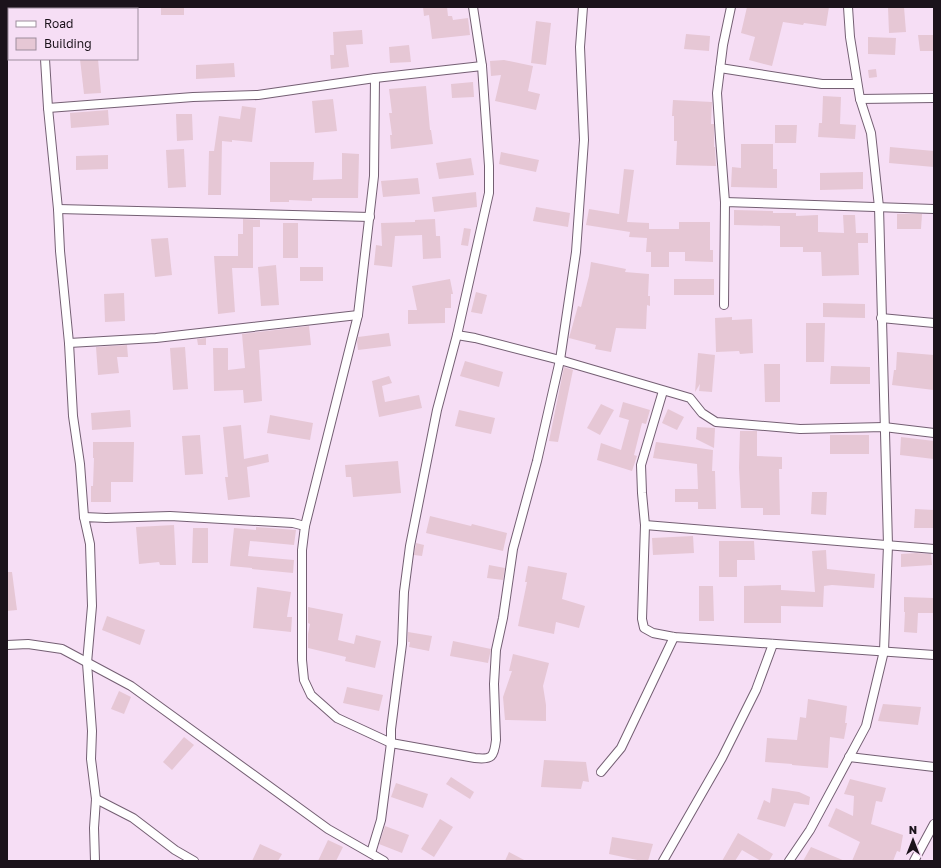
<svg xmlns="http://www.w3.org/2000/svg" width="941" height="868" viewBox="0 0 941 868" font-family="'Golos Text',sans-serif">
  <rect width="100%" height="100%" fill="#f6def5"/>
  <g fill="#e6c7d5">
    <rect x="161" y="7" width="23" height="8"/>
    <polygon points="423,7 447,7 448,16 452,16 453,20 468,18 470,35 432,39 429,15 424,16"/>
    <polygon points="747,7 829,7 826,26 804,23 803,25 783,22 772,66 749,60 755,37 741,33"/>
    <polygon points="888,7 904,7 906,32 889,33"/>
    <polygon points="536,21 551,23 546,65 531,63"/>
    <polygon points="362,30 363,44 346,45 349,67 331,69 330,55 334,55 333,32"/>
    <polygon points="686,34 710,36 709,51 684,49"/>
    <polygon points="918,35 934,35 934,51 920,51"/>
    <polygon points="868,37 896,38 895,55 868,54"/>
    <polygon points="409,45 411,62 390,63 389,47"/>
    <polygon points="80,59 98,59 101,93 84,94"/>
    <polygon points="504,60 533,66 528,91 540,94 536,110 495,101 501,75 491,76 490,61"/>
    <polygon points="234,63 235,77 196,79 196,65"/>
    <polygon points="876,69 877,77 869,78 868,70"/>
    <polygon points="473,82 474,97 452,98 451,84"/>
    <polygon points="426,86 430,130 431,130 433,144 391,149 390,135 392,135 389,113 392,113 389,89"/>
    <polygon points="823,96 841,97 840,124 856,125 855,139 818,137 819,123 822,123"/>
    <polygon points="333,99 337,131 315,133 312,101"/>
    <polygon points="673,100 712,102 711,124 714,124 714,147 715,147 716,166 676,165 677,141 674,141 674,116 672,116"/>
    <polygon points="242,106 256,108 252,142 232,140 232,142 222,141 221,195 208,195 209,151 214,151 219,116 240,119"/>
    <polygon points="108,110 109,125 71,128 70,113"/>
    <polygon points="176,114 192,114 193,140 177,141"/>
    <polygon points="775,125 797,125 796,143 775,143"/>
    <polygon points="741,144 773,144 773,169 777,169 777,188 731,187 732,167 741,168"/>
    <polygon points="890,147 934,151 934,167 889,163"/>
    <polygon points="184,149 186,187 168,188 166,150"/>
    <polygon points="501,152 539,160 536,172 499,164"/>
    <polygon points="342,153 359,154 358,198 312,198 312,201 289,200 289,202 270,202 270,162 314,162 313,180 342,179"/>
    <polygon points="108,155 108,169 76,170 76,156"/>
    <polygon points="471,158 474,175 439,179 436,163"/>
    <polygon points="624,169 634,170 627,222 649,223 649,229 679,229 679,222 710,222 710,250 713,250 713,262 685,261 685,252 669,252 669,267 651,267 651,252 646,252 647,238 629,237 630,232 586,225 589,209 619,214"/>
    <polygon points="863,172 863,189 820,190 820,173"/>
    <polygon points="418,178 420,194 383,197 381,181"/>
    <polygon points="476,192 477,207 434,212 432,197"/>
    <polygon points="536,207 570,213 568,227 533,221"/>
    <polygon points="734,210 773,211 773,213 796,213 796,216 818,215 818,232 844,233 843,215 855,215 856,233 868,233 868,243 858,243 859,275 822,276 821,252 803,252 803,247 780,247 780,226 734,225"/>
    <polygon points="897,214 922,214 921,229 897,229"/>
    <polygon points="243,219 260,220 260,227 253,227 253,268 232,268 235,312 218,314 214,256 238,256 238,234 243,234"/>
    <polygon points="435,219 436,236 440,236 441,258 423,259 422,235 395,236 392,267 374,265 376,245 382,246 381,223 415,222 415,220"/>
    <rect x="283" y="223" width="15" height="35"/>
    <polygon points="464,228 471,229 468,246 461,245"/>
    <polygon points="168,238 172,275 155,277 151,239"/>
    <polygon points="591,262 626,269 625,272 649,274 648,296 650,296 650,306 647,305 646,329 616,328 611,352 595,349 596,345 569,338 578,306 581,307 589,276"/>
    <polygon points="276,265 279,305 261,306 258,267"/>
    <rect x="300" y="267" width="23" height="14"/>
    <polygon points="450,279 453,294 451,294 451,308 445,308 445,323 408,324 408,310 417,310 412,286"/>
    <rect x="674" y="279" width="40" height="16"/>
    <polygon points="476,292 487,295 482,314 471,312"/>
    <polygon points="124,293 125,321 105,322 104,294"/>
    <polygon points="823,303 865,304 865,318 823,317"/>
    <polygon points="732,317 732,320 752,319 753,353 740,354 739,351 716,352 715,318"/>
    <polygon points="806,323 825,323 824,362 806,362"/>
    <polygon points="309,326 311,345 259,350 262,401 244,403 243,390 214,391 213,348 228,348 228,370 245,368 242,334"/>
    <polygon points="389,333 391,346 358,350 357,342 358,337"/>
    <polygon points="206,338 206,345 198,345 197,339"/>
    <polygon points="127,345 128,357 117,357 119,373 98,375 96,347"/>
    <polygon points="185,347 188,389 173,390 170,348"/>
    <polygon points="897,352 934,355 934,390 892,385 894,370 896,370"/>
    <polygon points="698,353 715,355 712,392 699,391 700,384 695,392"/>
    <polygon points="465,361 503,372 499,387 460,376"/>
    <polygon points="764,364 780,364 780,402 765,402"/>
    <polygon points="831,366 870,367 870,384 830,384"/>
    <polygon points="564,367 573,370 558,442 549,441"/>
    <polygon points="389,376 392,383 382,386 385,402 419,395 422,408 379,417 372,381"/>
    <polygon points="623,402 650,410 646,424 642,423 634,455 637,456 632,471 597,460 601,443 621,450 629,420 619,417"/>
    <polygon points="601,404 614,410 600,435 587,428"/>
    <polygon points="668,409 684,417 677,430 662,423"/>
    <polygon points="130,410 131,427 92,430 91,413"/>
    <polygon points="459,410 495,418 491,434 455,426"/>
    <polygon points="270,415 313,423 310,440 267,433"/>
    <polygon points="241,425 244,459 268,454 269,462 247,467 250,497 228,500 225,477 228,477 223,427"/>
    <polygon points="697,427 715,428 714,448 696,439"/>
    <polygon points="740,431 757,431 757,456 782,457 782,469 779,469 780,515 763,515 763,508 741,508 739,468"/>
    <polygon points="200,435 203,474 185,475 182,436"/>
    <rect x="830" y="435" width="39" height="19"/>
    <polygon points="901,437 934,441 934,459 900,455"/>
    <polygon points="93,442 134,442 133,482 111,482 111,502 91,502 91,486 93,486 94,458 93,458"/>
    <polygon points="656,442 713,450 712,471 715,471 716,509 698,509 698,502 675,502 675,489 698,489 697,464 653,458"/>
    <polygon points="398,461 401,493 353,497 351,477 346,477 345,465"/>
    <polygon points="812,492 827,492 826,515 811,514"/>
    <polygon points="915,509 934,510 934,528 914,528"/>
    <polygon points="430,516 471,526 472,524 507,533 503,551 426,533"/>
    <polygon points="174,525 176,565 160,565 159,562 139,564 136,527"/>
    <polygon points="256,527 296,530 294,545 250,541 248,556 294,560 293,573 252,569 252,568 230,566 234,528 256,530"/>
    <polygon points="193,528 208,528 208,563 192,563"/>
    <polygon points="693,536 694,553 653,555 652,538"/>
    <polygon points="719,541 754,541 755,560 737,560 737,577 719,577"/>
    <polygon points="416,543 424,545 422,556 414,555"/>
    <polygon points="826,550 827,569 875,574 874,588 832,585 824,586 823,607 781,606 781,623 744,623 744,586 781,585 781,590 815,592 812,551"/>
    <polygon points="916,553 931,554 932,565 901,567 901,554"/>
    <polygon points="489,565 505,568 503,580 487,578"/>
    <polygon points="528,566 567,573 562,599 585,606 579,628 556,622 554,634 518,626 527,582 525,582"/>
    <polygon points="7,572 12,572 17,610 7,611"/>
    <polygon points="699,586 713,586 714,621 699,621"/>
    <polygon points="257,587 291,592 287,617 292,617 291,632 253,628"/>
    <polygon points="904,597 934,598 934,613 918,613 917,633 904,632 905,612 904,612"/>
    <polygon points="308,607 343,614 338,640 354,644 356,635 381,641 375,668 345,661 346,657 308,648 308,634 310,624 308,623"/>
    <polygon points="107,616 145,630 140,645 102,630"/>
    <polygon points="408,632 432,636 429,651 409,647 410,642 408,642"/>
    <polygon points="453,641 491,649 488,663 450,656"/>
    <polygon points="513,654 549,663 543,686 546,705 546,721 505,720 503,697 512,671 509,671"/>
    <polygon points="347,687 383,695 379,711 343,703"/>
    <polygon points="119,691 131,697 124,714 111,709"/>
    <polygon points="808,699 847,706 845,723 847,723 844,739 830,737 828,768 792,765 792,764 765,762 767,738 797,740 800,717 806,718"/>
    <polygon points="883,704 921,707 918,725 878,721"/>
    <polygon points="184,737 194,745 172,770 163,762"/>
    <polygon points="544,760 586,762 589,782 583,781 581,789 541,787"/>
    <polygon points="451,777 474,792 470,799 446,784"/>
    <polygon points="850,779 886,788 882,802 876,801 871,824 903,835 900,852 897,851 893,861 852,861 860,842 828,826 836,808 853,816 854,796 844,794"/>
    <polygon points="396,783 428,794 423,808 391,797"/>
    <polygon points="772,788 799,792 810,797 809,805 794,803 785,827 757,819 764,800 770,803"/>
    <polygon points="440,819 453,827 434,857 421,849"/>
    <polygon points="385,826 409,835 402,853 379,844"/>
    <polygon points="738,833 773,854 769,861 761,861 742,850 735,861 722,861"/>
    <polygon points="612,837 653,844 648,861 642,861 609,854"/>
    <polygon points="328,840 343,847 336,861 318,861"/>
    <polygon points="260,844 282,854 278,861 252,861"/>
    <polygon points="811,847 845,861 803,861"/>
    <polygon points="509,852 526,861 505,861"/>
  </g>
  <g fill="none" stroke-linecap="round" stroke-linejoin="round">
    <defs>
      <g id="street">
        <polyline points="41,7 41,9"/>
        <polyline points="473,7 482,66 489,166 489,193 457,335 475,338 560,360 690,398 702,413 716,422 800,429 884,427 934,433"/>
        <polyline points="45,59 48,108 58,209 60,251 69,343 73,416 80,464 84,517"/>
        <polyline points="720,68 822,84 857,84"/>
        <polyline points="860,99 934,98"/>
        <polyline points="48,108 193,97 258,95 375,78 482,66"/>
        <polyline points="725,202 720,138 717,93 723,45 731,7"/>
        <polyline points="58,209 370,217"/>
        <polyline points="724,305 725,202 934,209"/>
        <polyline points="881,318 934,323"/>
        <polyline points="69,343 156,338 358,315"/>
        <polyline points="663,391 641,465 642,493 645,525 642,619 644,628 653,633 674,637 934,655"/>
        <polyline points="645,525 934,549"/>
        <polyline points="305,526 358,315 374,176 375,78"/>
        <polyline points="7,645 28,644 62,649 131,686 328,829 384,861"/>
        <polyline points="849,757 934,767"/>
        <polyline points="601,772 621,748 674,637"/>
        <polyline points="96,799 133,818 175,850 194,861"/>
        <polyline points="371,853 381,820 391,743 391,729 402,644 404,592 410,546 437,410 457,335"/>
        <path d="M 95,861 L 94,828 L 96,799 L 91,759 L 92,731 L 87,663 L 92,606 L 90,544 L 84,517 L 106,518 L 170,516 L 293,523 L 305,526 L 302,550 L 302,660 L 304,680 L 311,695 L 337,718 L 391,743 L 475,758 C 492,760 494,757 496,740 L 494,684 L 496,650 L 503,618 L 513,549 L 537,461 L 560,360 L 576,252 L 584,140 L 580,47 L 583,7"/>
        <polyline points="663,861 722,758 756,690 773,644"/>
        <polyline points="789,861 810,830 866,726 884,651 888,545 879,207 871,133 860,99 850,37 848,7"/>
        <polyline points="914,861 934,824"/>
      </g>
    </defs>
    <use href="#street" stroke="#745f73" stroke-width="10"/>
    <use href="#street" stroke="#fff" stroke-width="8"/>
  </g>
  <rect width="941" height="868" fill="none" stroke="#1b131b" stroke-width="16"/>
  <rect x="8" y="8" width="130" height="52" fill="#f6def5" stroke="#9e8d9e"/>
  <rect x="16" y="21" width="20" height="6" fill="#ffffff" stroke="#9e8d9e"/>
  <text x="44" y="28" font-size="12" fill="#1b131b">Road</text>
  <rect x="16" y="38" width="20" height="12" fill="#e6c7d5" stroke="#9e8d9e"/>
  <text x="44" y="48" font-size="12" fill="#1b131b">Building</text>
  <g transform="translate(913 840)" stroke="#f6def5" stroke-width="3" paint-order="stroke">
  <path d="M0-3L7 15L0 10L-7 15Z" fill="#1b131b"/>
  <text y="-6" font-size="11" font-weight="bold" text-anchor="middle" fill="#1b131b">N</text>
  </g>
</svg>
